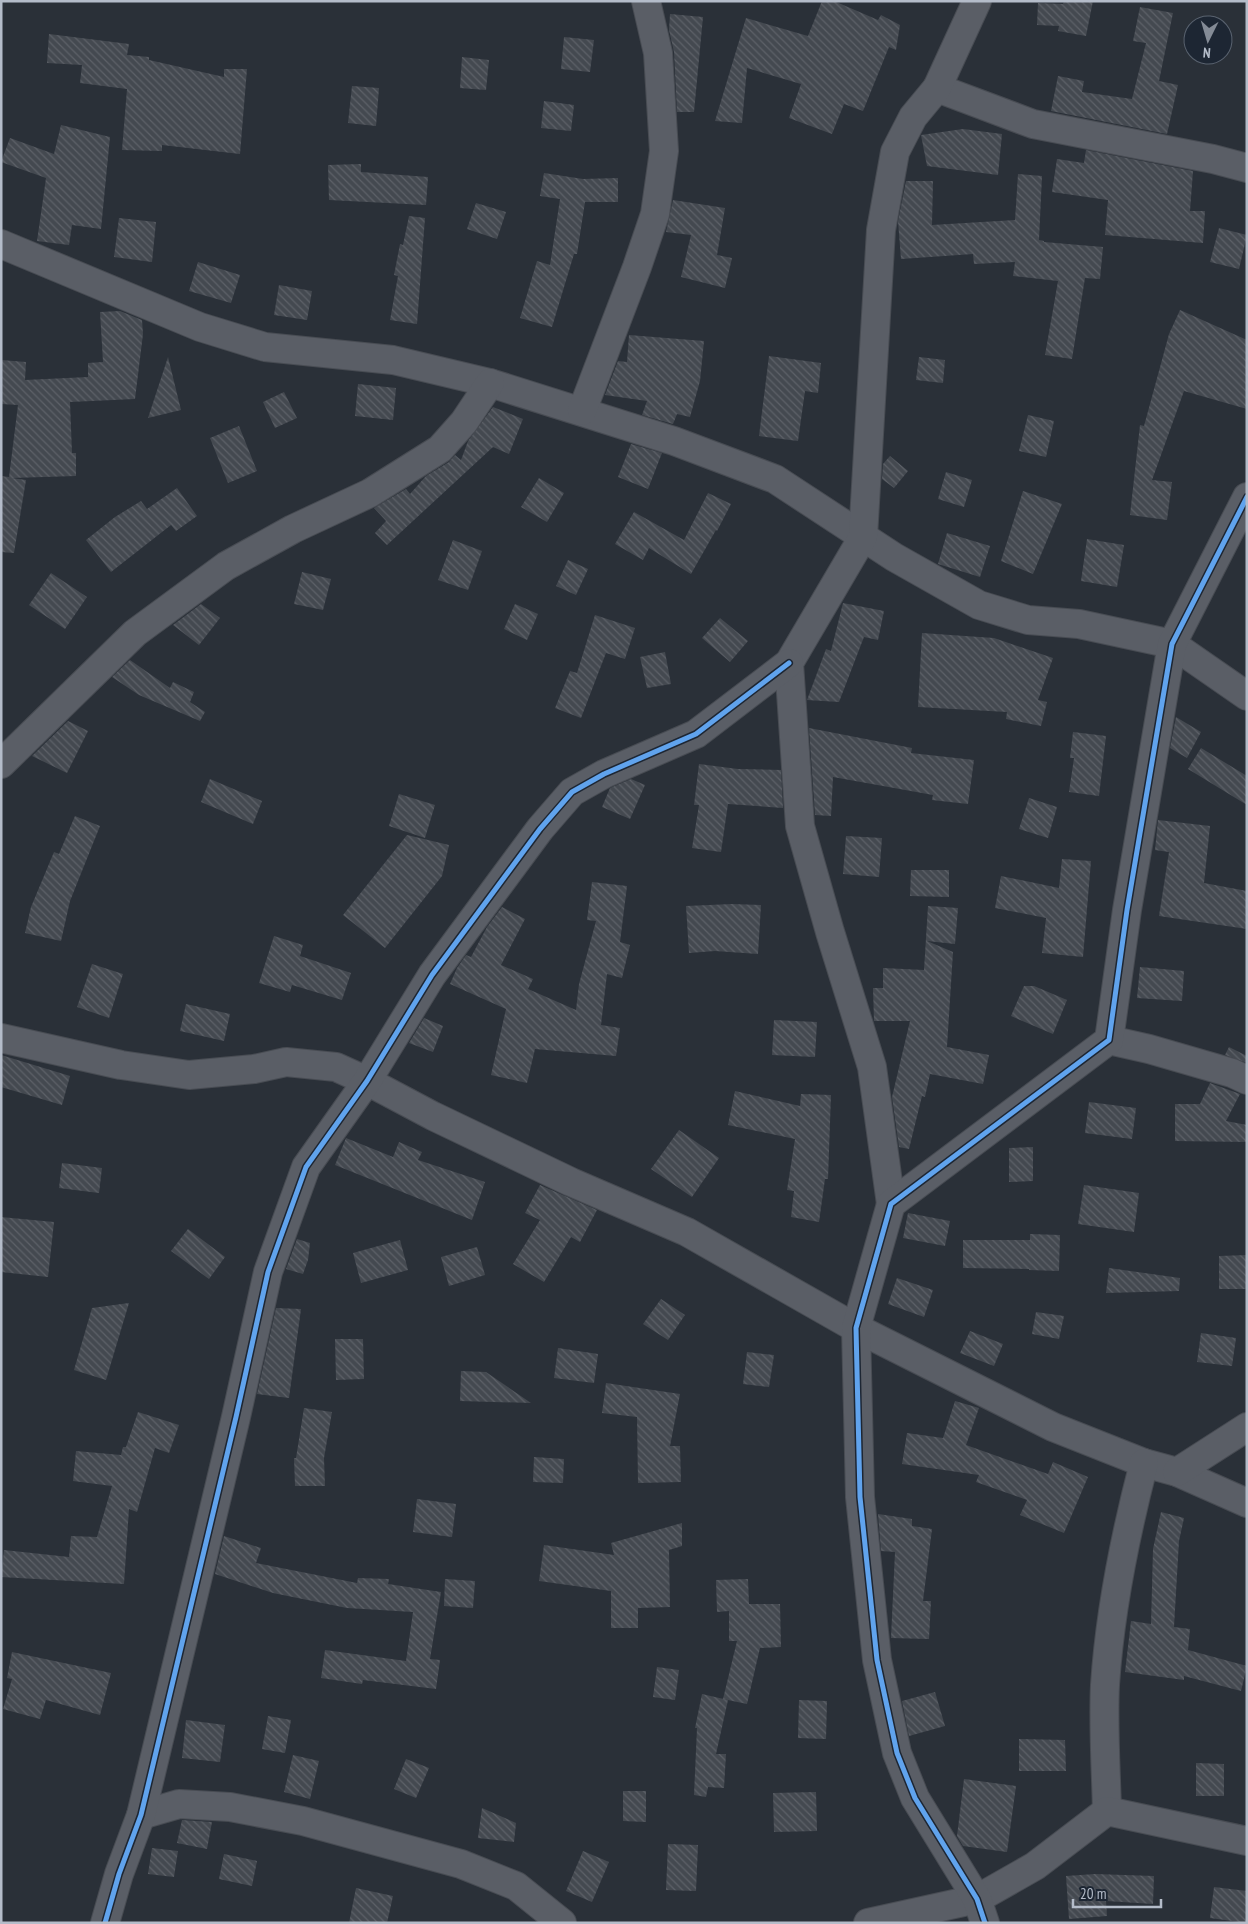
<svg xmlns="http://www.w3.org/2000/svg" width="1248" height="1924" viewBox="0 0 1248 1924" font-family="'PT Sans Narrow',sans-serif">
  <defs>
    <pattern id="building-back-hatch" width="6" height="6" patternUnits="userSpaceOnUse" patternTransform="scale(1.25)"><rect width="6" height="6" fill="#444950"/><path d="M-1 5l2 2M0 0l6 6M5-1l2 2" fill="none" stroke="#5d6168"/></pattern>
  </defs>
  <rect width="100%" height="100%" fill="#2a3038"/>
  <g fill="url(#building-back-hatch)">
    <polygon points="822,1 834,1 878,20 881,15 900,25 896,50 889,47 863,111 844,104 832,134 789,118 801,84 747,68 742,123 715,121 746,18 808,36"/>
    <polygon points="1064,1 1093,1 1086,36 1058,31 1059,26 1037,25 1038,3 1063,4"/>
    <polygon points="1140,7 1173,13 1159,81 1178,85 1167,134 1051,111 1058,76 1084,81 1082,92 1132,99 1146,43 1133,41"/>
    <polygon points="670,14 703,17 694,112 677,112 674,52 669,30"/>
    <polygon points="49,34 129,44 127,55 149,57 149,60 224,77 224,69 247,69 240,154 162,145 162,151 122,150 127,89 80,83 82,65 47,63"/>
    <polygon points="564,37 594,40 590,72 561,69"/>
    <polygon points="462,57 489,60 486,90 460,88"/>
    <polygon points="352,86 379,88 376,126 348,123"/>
    <polygon points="544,101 574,105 571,131 541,128"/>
    <polygon points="61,125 110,137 101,229 72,225 69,245 37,241 46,178 1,162 10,138 54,154"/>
    <polygon points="963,129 1002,134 998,175 927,166 921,135"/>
    <polygon points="1086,150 1193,171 1190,211 1205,211 1203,243 1105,235 1108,200 1052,192 1057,159 1084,163"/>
    <polygon points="361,164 361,172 428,177 426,205 329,200 328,165"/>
    <polygon points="544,173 583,179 618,178 618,202 585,202 577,254 574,254 552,327 520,318 537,261 550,265 560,199 540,196"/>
    <polygon points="1018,174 1042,176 1039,240 1044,241 1044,242 1103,247 1100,279 1085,278 1072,359 1045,355 1058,281 1013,276 1015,262 974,264 973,254 901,259 898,221 906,181 933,181 932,225 1015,220"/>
    <polygon points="673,200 725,208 717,255 732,258 725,288 681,277 691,235 666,232"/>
    <polygon points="476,203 506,212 497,239 467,229"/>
    <polygon points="409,216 425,218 417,324 390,320 398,276 394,275 400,244 403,245"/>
    <polygon points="119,218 156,222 152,262 114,257"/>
    <polygon points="1219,228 1247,235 1239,269 1210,262"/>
    <polygon points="198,262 240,275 231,303 189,291"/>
    <polygon points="279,285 312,291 307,320 274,315"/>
    <polygon points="1180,310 1247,340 1247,409 1184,391 1152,480 1172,482 1167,520 1130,515 1140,425 1144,426 1169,334"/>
    <polygon points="120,311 142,320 143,334 135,399 70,402 72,453 76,453 76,476 12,478 26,480 14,553 1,552 1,476 9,477 18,405 1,404 1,360 26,362 25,380 88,377 88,363 103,362 100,312"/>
    <polygon points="629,335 704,341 700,381 690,417 677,414 673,424 642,415 647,401 605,395 618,361 627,362"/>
    <polygon points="769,356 821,363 818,393 805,391 798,441 759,436"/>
    <polygon points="168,357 181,410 148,418"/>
    <polygon points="919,357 945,360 943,383 916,380"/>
    <polygon points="358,384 396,388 393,420 355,416"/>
    <polygon points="284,392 297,418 275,428 263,402"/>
    <polygon points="493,407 523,419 509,454 493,447 387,545 375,533 386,521 374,508 406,489 410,494 426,476 449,462 455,455 461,460 468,441"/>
    <polygon points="1028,415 1054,421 1046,457 1019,451"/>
    <polygon points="239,426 257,471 228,483 210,438"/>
    <polygon points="631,444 662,453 648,489 618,477"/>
    <polygon points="890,456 908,471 894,488 882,479 883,464"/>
    <polygon points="946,472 972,480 964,507 938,499"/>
    <polygon points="539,478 564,493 547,522 521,507"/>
    <polygon points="177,488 197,516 176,531 171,525 111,572 86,540 115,517 141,501 147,509"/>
    <polygon points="1023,491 1062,504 1033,574 1001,561"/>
    <polygon points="708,493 731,504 717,531 716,530 691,574 649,548 643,560 615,544 634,512 684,540"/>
    <polygon points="947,533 990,546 980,577 938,564"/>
    <polygon points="1087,539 1124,545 1117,587 1081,581"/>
    <polygon points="453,540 482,551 468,590 438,580"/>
    <polygon points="568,560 588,569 576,595 556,586"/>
    <polygon points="302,572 331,579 323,610 294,604"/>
    <polygon points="51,573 87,597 65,629 29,605"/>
    <polygon points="843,603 884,611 878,640 864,637 839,702 807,700 826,649 831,651"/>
    <polygon points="201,604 220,618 199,645 173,625"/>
    <polygon points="515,604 538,614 527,640 504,629"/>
    <polygon points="595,615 635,628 625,659 606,653 581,718 555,708 570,671 577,673"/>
    <polygon points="720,618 748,641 730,662 702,638"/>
    <polygon points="922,633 994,638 1053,658 1038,700 1047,702 1041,726 1006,719 1007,712 918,707"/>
    <polygon points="665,652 671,684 647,688 640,657"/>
    <polygon points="130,660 170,688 173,682 194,692 190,702 205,712 200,721 139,695 112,677"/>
    <polygon points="1176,717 1201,732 1187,758 1170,748"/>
    <polygon points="68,721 88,731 67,773 32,756"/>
    <polygon points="809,728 912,748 911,753 974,760 968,804 932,800 933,795 833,777 831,816 815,815"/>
    <polygon points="1073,732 1106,736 1099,796 1069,792 1074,758 1070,758"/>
    <polygon points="1201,748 1247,776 1247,805 1188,769"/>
    <polygon points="699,764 738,769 781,770 783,808 728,804 721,852 692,848 699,805 694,805"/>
    <polygon points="210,779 262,801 253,824 201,802"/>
    <polygon points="631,779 645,785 630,819 602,807 610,788"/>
    <polygon points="399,794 435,805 425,838 389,826"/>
    <polygon points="1029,798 1057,807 1048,838 1019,829"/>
    <polygon points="75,816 100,826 70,901 61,941 25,933 31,907 54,852 59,854"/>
    <polygon points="1158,820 1210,826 1204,883 1247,891 1247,929 1159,916 1169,852 1155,850"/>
    <polygon points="407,835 449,845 442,876 385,948 343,915"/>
    <polygon points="846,836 882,838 879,877 843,874"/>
    <polygon points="1062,859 1091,861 1083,957 1042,953 1046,918 995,908 1001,876 1059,888"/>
    <polygon points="911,870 949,870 949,897 910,896"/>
    <polygon points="592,882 627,886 620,942 630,945 622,978 607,974 601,1025 620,1028 616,1056 535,1049 527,1083 491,1075 506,1009 450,984 457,968 466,955 471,957 487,927 502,907 525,919 501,965 533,979 528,989 576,1010 579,984 596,921 587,920"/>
    <polygon points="732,904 761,905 758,954 715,951 689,953 686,906"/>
    <polygon points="928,906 958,908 955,944 927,941 953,952 947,1047 989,1055 983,1084 930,1074 925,1097 922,1096 909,1149 899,1147 892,1097 910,1021 874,1021 873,988 883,988 883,968 924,970"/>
    <polygon points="274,936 303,945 300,956 351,973 342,1000 292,985 290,992 259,983"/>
    <polygon points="92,964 123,974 109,1018 77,1007"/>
    <polygon points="1140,967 1184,971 1182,1001 1137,998"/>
    <polygon points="1024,986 1034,986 1067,1000 1053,1034 1011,1016"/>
    <polygon points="186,1004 230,1014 224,1041 180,1031"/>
    <polygon points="424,1018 443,1026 433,1052 409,1043"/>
    <polygon points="774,1020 817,1022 815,1057 772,1055"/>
    <polygon points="1229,1047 1247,1056 1247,1063 1225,1055"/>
    <polygon points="1,1055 70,1076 62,1105 1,1087"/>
    <polygon points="1210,1083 1240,1094 1226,1121 1247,1125 1247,1142 1175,1141 1175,1104 1200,1104"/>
    <polygon points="735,1091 800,1106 801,1094 831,1095 828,1179 825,1179 819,1222 791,1217 794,1191 787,1190 795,1139 728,1125"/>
    <polygon points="1089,1102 1136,1108 1132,1139 1085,1133"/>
    <polygon points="679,1130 719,1158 692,1197 651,1169"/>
    <polygon points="346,1138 393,1157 399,1142 422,1152 418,1160 485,1182 472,1220 335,1165"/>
    <polygon points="1033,1147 1033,1181 1009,1182 1009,1148"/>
    <polygon points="62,1163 102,1168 99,1193 59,1188"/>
    <polygon points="540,1185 597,1210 580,1242 571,1237 544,1282 513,1264 540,1220 525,1213"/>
    <polygon points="1084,1185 1139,1193 1134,1232 1078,1224"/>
    <polygon points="908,1213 950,1221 945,1246 903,1238"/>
    <polygon points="1,1217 54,1222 48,1277 1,1272"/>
    <polygon points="188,1229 225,1257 209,1279 171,1251"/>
    <polygon points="1030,1234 1060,1235 1059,1271 1029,1270 1029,1269 963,1268 963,1240 1030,1240"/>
    <polygon points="297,1239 310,1243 308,1260 303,1274 286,1269"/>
    <polygon points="400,1240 408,1270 361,1283 353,1253"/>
    <polygon points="477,1247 485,1275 449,1286 441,1257"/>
    <polygon points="1247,1255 1247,1289 1219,1289 1219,1256"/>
    <polygon points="1109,1268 1180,1278 1179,1291 1106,1293"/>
    <polygon points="897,1278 933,1290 924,1317 888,1304"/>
    <polygon points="661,1299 685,1315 668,1340 643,1324"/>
    <polygon points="129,1303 106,1380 74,1370 92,1308"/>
    <polygon points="276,1308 301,1309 289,1398 257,1394"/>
    <polygon points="1036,1312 1064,1316 1059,1339 1032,1334"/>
    <polygon points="970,1331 1003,1344 994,1366 960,1353"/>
    <polygon points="1201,1333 1236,1338 1232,1366 1197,1362"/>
    <polygon points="335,1339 363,1339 364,1379 336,1380"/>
    <polygon points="558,1348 598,1354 594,1383 554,1378"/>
    <polygon points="747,1352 774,1355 769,1387 743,1384"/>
    <polygon points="461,1371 486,1372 531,1403 460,1401"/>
    <polygon points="606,1383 680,1394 670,1446 680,1446 681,1482 638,1483 637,1417 602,1413"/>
    <polygon points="955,1401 979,1408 966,1445 1048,1474 1053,1462 1088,1477 1064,1533 1020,1515 1027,1500 976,1482 979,1475 902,1464 907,1433 943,1438"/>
    <polygon points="304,1408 332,1412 324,1458 325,1486 295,1486 294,1458 296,1458"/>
    <polygon points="138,1412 179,1425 169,1453 155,1448 137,1512 129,1509 124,1584 1,1577 4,1550 69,1557 71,1536 97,1537 112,1486 73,1481 76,1451 121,1455 123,1447 126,1447"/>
    <polygon points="534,1457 564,1459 563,1483 533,1482"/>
    <polygon points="417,1499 456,1504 452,1537 413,1532"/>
    <polygon points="1161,1512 1184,1518 1179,1541 1174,1627 1190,1629 1188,1650 1247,1666 1241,1691 1184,1676 1184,1680 1125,1672 1131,1621 1151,1624 1153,1549"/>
    <polygon points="878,1514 912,1519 912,1526 932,1529 923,1601 931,1601 929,1639 891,1638 895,1552 881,1551"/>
    <polygon points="682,1523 682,1546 669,1550 670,1607 638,1608 638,1628 611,1628 611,1591 539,1581 544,1545 614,1555 611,1543"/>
    <polygon points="224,1536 261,1548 256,1563 357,1583 358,1578 389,1579 388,1584 441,1592 430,1659 440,1660 436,1689 363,1680 362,1684 321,1678 325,1650 406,1661 413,1612 347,1608 273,1593 215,1574"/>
    <polygon points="445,1579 475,1581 473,1608 444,1606"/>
    <polygon points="748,1579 749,1604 780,1604 781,1647 760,1648 747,1704 723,1699 737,1641 729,1641 729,1611 717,1612 716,1580"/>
    <polygon points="12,1652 111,1673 100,1715 46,1700 40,1719 3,1709 12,1679 7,1678"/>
    <polygon points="657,1667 679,1670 675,1700 653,1697"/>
    <polygon points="935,1692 945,1726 909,1736 902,1701"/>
    <polygon points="702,1694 728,1700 716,1754 726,1754 724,1788 708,1787 706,1797 694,1795 697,1728 695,1728"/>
    <polygon points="799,1700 827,1701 826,1739 798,1738"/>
    <polygon points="268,1716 291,1720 285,1753 262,1749"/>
    <polygon points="186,1720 225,1725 220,1762 182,1758"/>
    <polygon points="1019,1739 1065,1740 1066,1771 1019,1771"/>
    <polygon points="293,1755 319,1761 310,1799 284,1792"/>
    <polygon points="406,1759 429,1768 416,1798 394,1789"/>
    <polygon points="1196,1763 1224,1764 1224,1796 1196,1796"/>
    <polygon points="964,1779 1016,1786 1007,1852 963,1846 957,1836"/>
    <polygon points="623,1791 646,1791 646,1822 623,1821"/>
    <polygon points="816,1792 817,1831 774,1832 773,1793"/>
    <polygon points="482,1808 516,1823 514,1842 478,1838"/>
    <polygon points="182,1820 212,1822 207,1849 177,1843"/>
    <polygon points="668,1844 698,1845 696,1891 666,1890"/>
    <polygon points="152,1848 178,1851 174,1877 148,1874"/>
    <polygon points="583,1851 609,1862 592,1902 566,1891"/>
    <polygon points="224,1854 257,1861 252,1886 219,1879"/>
    <polygon points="1095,1874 1154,1876 1153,1904 1106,1901 1107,1916 1069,1919 1066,1876"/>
    <polygon points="1214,1887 1247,1891 1247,1923 1210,1918"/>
    <polygon points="356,1888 393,1896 387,1923 349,1923"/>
  </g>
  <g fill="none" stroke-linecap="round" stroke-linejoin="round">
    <defs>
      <g id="minor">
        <polyline points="937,88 1033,124 1213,159 1247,168"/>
        <polyline points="1,244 200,327 265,347 393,360 490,383 674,441 775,479 894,557 979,605 1028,620 1079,624 1172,644 1247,696"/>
        <polyline points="582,411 637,267 655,214 664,151 658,53 646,1"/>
        <polyline points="1,764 135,633 226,566 293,529 370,493 440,449 464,422 490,383"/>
        <polyline points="1,1038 121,1065 189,1075 254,1069 286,1062 336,1067 367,1081 433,1116 571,1182 687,1232 856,1328 1053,1427 1144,1463 1177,1472 1247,1503"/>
        <polyline points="1109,1040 1149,1049 1232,1073 1247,1080"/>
        <polyline points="891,1204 872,1067 830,932 800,826 789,663 863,537 881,230 895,152 913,117 937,88 977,1"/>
        <polyline points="1177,1472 1247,1427"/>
        <path d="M 1107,1811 C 1106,1770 1103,1727 1105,1685 C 1110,1610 1125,1536 1144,1463"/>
        <polyline points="141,1815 179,1804 230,1807 303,1821 461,1864 516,1886 562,1923"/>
        <polyline points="105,1923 119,1874 141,1815 236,1417 268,1272 306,1167 367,1081 432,975 540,829 572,792 604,774 696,734 789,663"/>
        <polyline points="868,1923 977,1899 1035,1866 1107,1811 1247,1841"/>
        <polyline points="985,1923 977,1899 915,1798 897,1753 877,1660 860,1497 856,1328 891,1204 1109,1040 1127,910 1172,644 1247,497"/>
      </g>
    </defs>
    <use href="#minor" stroke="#484c53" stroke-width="30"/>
    <use href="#minor" stroke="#5a5e66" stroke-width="28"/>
    <defs>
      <g id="cycleway">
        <polyline points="105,1923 119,1874 141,1815 236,1417 268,1272 306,1167 367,1081 432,975 540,829 572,792 604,774 696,734 789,663"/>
        <polyline points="985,1923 977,1899 915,1798 897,1753 877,1660 860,1497 856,1328 891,1204 1109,1040 1127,910 1172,644 1247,497"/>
      </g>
    </defs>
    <use href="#cycleway" stroke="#1d2633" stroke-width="8"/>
    <use href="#cycleway" stroke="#60a3ed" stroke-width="5"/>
  </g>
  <rect width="1248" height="1924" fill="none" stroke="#b4bcc9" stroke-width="5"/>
  <g transform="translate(1208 40) rotate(185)"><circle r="24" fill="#1d2633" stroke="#59626f"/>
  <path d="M0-4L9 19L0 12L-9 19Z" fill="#848b96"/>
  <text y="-8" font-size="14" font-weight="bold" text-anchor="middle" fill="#b4bcc9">N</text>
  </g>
  <path d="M1073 1899v8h88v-8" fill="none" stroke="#b4bcc9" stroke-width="2.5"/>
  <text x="1080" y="1899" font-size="15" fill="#b4bcc9" stroke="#1d2633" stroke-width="4" paint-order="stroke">20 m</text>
</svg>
